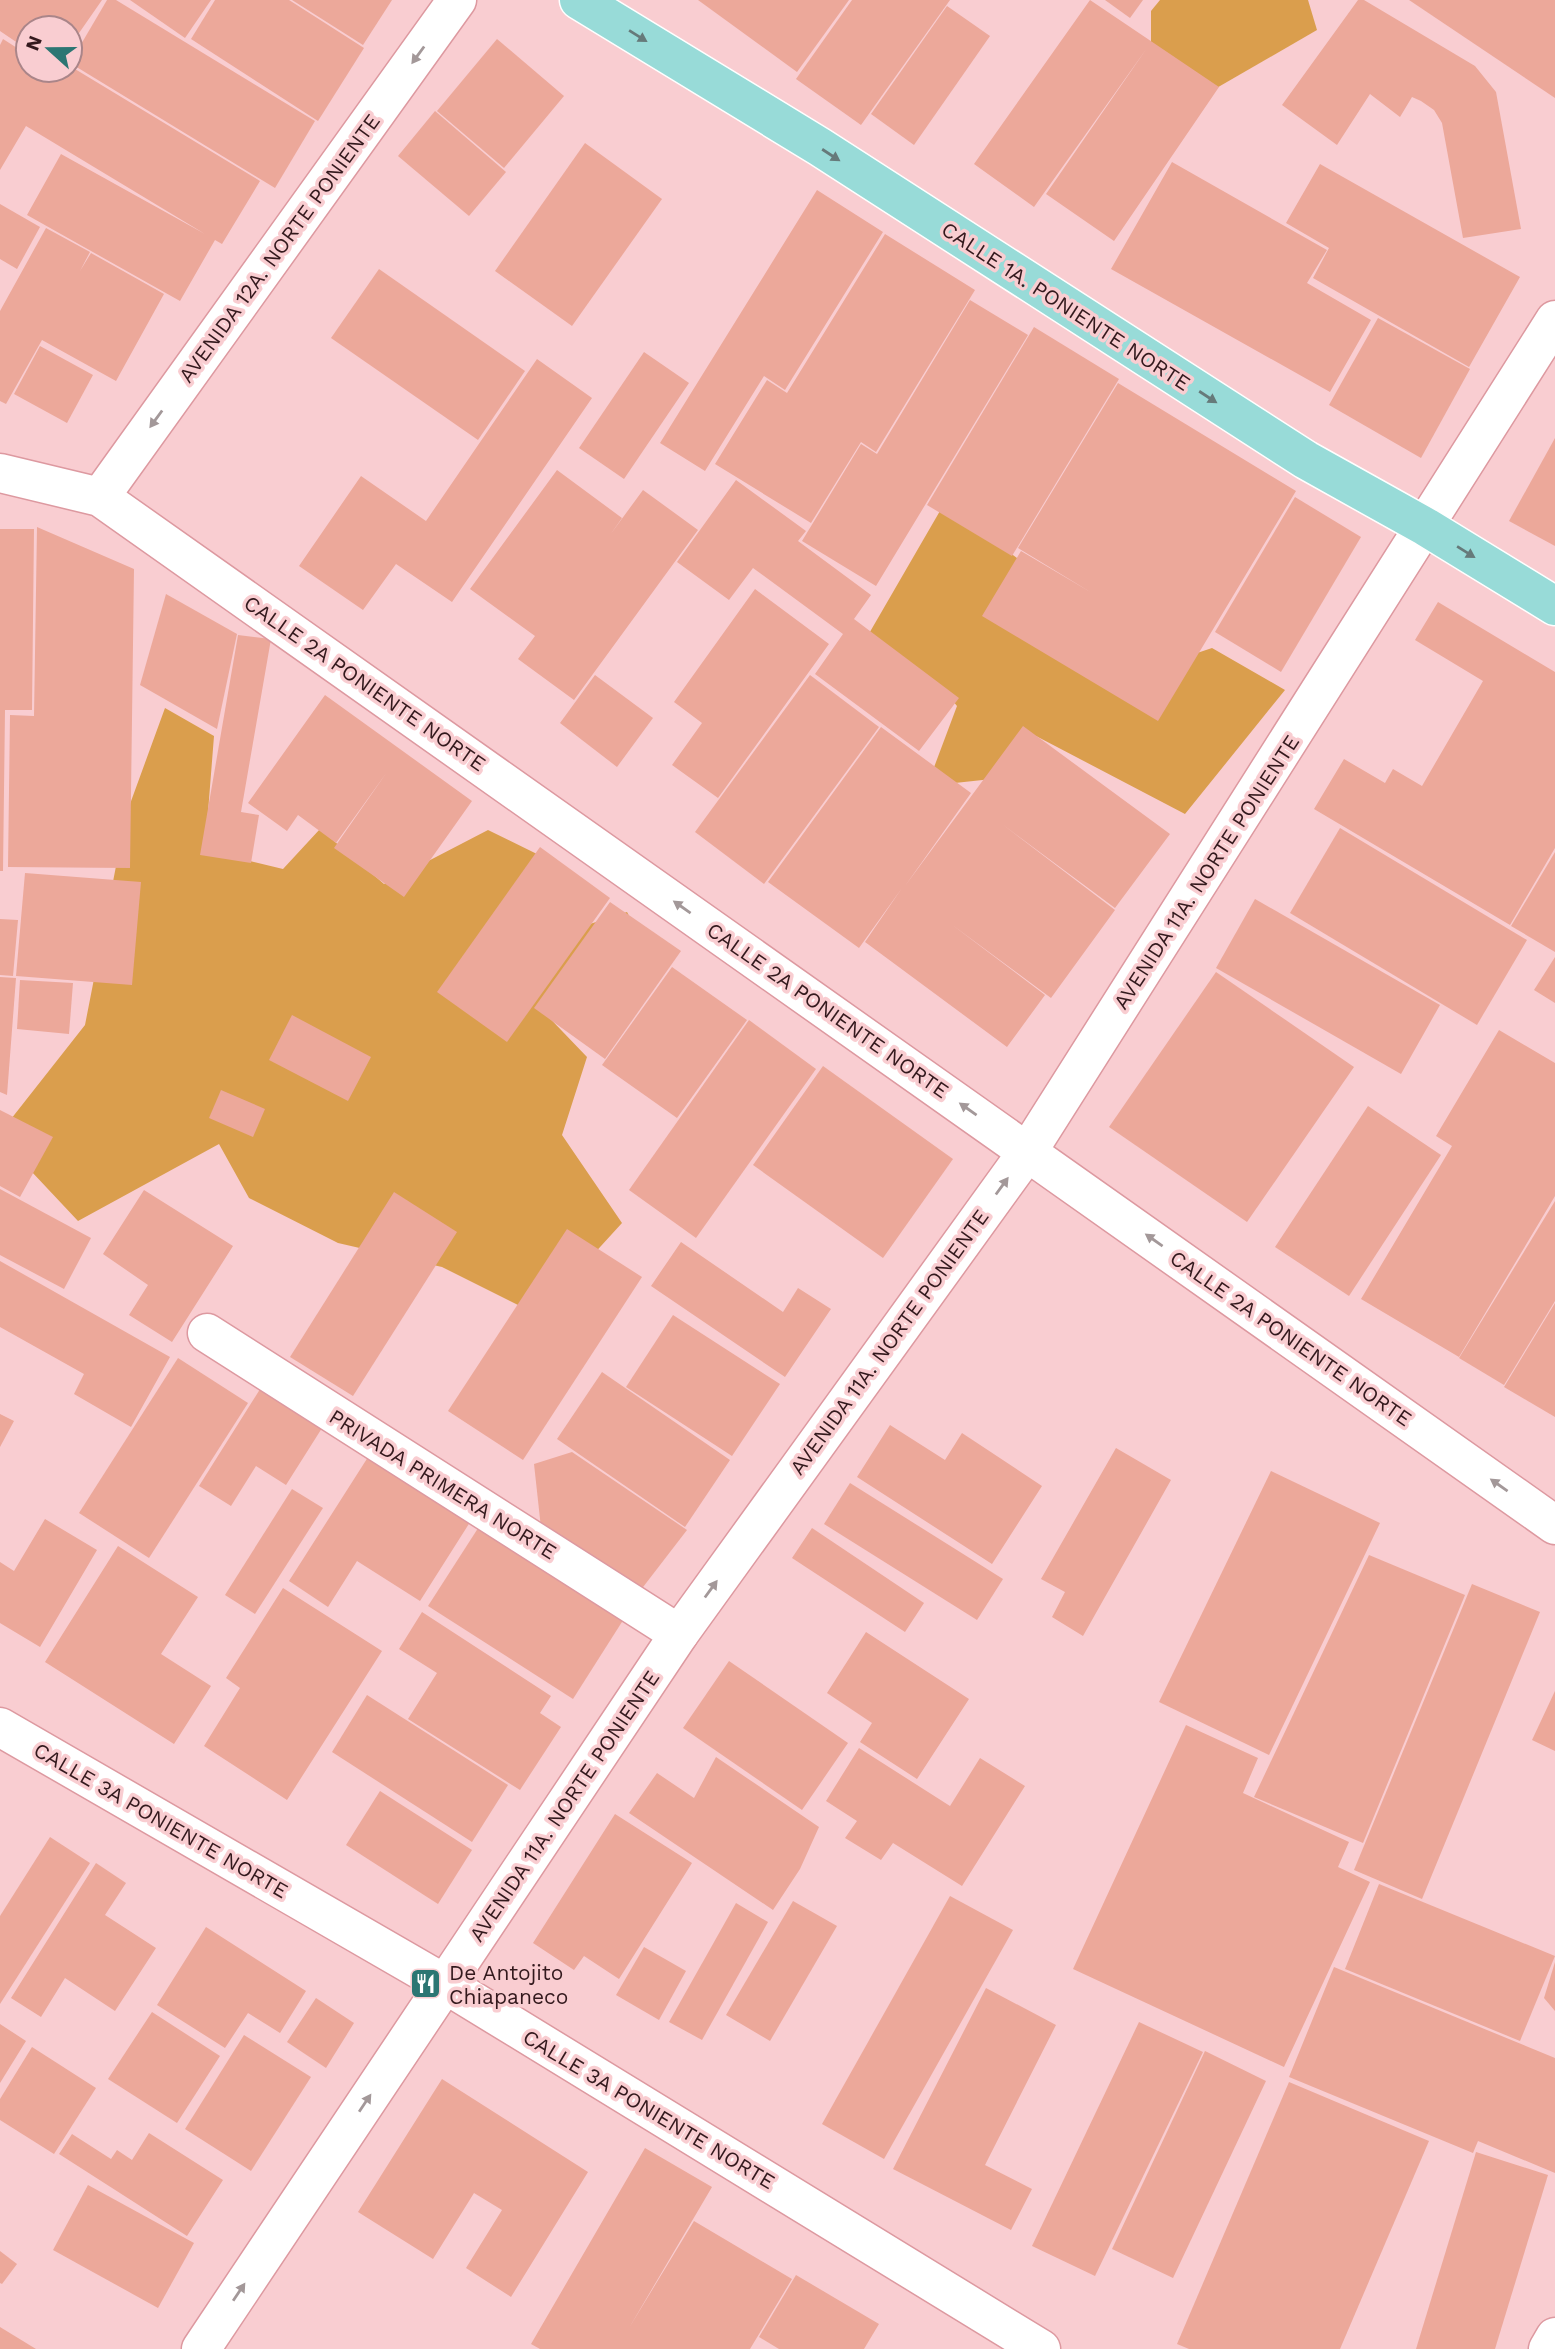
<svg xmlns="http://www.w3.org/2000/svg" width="1555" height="2349" viewBox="0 0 1555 2349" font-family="'Work Sans',sans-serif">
  <rect width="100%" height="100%" fill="#f9cdd1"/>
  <g fill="#da9e4d">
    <polygon points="1160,0 1308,0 1317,30 1175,112 1151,66 1151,11"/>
    <polygon points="944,504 1060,590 1108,683 1212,648 1285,690 1185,814 1036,736 1001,778 927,786 957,706 938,683 867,637"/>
    <polygon points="165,708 214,736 205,850 283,869 320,829 384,884 488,830 541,856 482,959 627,912 660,975 539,1007 587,1057 562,1135 622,1223 538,1315 442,1267 338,1243 249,1198 219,1144 78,1221 0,1138 0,1133 85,1025 126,815"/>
  </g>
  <g fill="#eca89a">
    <polygon points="0,0 102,0 70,46 70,28 28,28 28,50 0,31"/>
    <polygon points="107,0 116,0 315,121 275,188 70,63"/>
    <polygon points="130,0 211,0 185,38"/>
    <polygon points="215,0 289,0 364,48 318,121 191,39"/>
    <polygon points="292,0 392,0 363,45"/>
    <polygon points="698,0 849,0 797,72"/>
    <polygon points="852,0 950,0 861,125 796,79"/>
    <polygon points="1090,0 1219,87 1114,241 1046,194 1147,48 1034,207 974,164"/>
    <polygon points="1105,0 1143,0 1130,18"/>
    <polygon points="1358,0 1364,0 1475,66 1496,92 1521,229 1463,238 1442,123 1434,110 1421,101 1412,97 1400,117 1370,94 1337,145 1282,105"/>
    <polygon points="1409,0 1555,0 1555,98"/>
    <polygon points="947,6 990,36 914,145 871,114"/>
    <polygon points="3,39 28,55 28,70 70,70 70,66 260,181 222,244 215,240 180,301 27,215 61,154 205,234 26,126 0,170 0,45"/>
    <polygon points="497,39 564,96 504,168 437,111"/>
    <polygon points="435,111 506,172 469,216 398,156"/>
    <polygon points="585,143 662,199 572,326 495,271"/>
    <polygon points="1172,162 1327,250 1307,283 1371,320 1330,392 1111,269"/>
    <polygon points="1320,164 1520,277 1469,367 1313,278 1329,248 1286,223"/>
    <polygon points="817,190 883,232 785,390 764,376 705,471 660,443"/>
    <polygon points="0,204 40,227 17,269 0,259"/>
    <polygon points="46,228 90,252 80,271 91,253 164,294 116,381 42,340 6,404 0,401 0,311"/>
    <polygon points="885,234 975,290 876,452 861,442 811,523 715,464 767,380 787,393"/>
    <polygon points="379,269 525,371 478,440 331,338"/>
    <polygon points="970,300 1028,335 876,586 802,541 861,444 877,454"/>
    <polygon points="1378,318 1470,369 1421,458 1329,405"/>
    <polygon points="1034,327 1119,379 1012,556 927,505"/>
    <polygon points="40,346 93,375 67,423 14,394"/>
    <polygon points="644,352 689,383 624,479 579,448"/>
    <polygon points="537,359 592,398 452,602 396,564 363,610 299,566 361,476 426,521"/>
    <polygon points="1118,383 1296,491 1158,721 982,616 1021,551 1092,593 1018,548"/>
    <polygon points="1555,438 1555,546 1509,521"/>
    <polygon points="557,470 622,518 610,535 643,490 698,530 574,700 518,659 535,636 470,589"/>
    <polygon points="736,480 806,531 798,541 871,595 854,619 959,698 919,751 815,674 843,634 753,568 729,600 677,562"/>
    <polygon points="1295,497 1361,537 1281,672 1215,632"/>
    <polygon points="37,527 134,569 130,868 8,867 10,715 34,716"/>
    <polygon points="0,529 34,529 32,710 5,710 3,871 0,871"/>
    <polygon points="755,589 829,644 718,798 672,765 702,723 674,702"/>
    <polygon points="166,594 237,634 217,729 140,685"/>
    <polygon points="1438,602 1555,672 1555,848 1510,925 1314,809 1344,759 1385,783 1393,769 1422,786 1483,681 1415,640"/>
    <polygon points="238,635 271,639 241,812 259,815 251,863 200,855"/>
    <polygon points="595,675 653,718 617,767 560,723"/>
    <polygon points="810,675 879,727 764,884 695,832"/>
    <polygon points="325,695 472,801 404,897 334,848 387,772 336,843 298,815 287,831 248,803"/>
    <polygon points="1023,726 1170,834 1115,908 1002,824 1115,910 1051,998 951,924 1045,995 1007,1047 865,942 902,888 859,948 768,882 881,727 971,793 905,886"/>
    <polygon points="1340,828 1527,940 1477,1025 1290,913"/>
    <polygon points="540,847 610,898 507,1042 437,992"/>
    <polygon points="1555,852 1555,952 1511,926"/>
    <polygon points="25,873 141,882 132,985 16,976"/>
    <polygon points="1255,899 1440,1005 1401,1074 1216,968"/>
    <polygon points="610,902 681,951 605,1059 534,1008"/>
    <polygon points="0,919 18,920 13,976 0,975"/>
    <polygon points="1555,957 1555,1003 1534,990"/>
    <polygon points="672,967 747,1020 677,1118 602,1065"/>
    <polygon points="1216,972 1354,1067 1247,1222 1109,1127"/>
    <polygon points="0,977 16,978 7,1095 0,1092"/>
    <polygon points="20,980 73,983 69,1034 17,1029"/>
    <polygon points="292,1015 371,1057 348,1101 269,1060"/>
    <polygon points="749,1020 816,1069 696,1238 629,1190"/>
    <polygon points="1499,1030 1555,1063 1555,1196 1459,1357 1361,1299 1452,1146 1436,1136"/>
    <polygon points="823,1066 953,1159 883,1258 753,1165"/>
    <polygon points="221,1090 265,1109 253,1137 209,1118"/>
    <polygon points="1368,1106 1441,1155 1349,1296 1275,1247"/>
    <polygon points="0,1110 53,1137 20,1197 0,1186"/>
    <polygon points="0,1189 91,1238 64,1289 0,1255"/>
    <polygon points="144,1190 233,1246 172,1342 129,1315 148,1285 103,1254"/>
    <polygon points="394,1192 457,1232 353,1396 290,1357"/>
    <polygon points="1555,1201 1555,1301 1504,1385 1459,1358"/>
    <polygon points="567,1229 642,1277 523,1460 448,1411"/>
    <polygon points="681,1242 783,1312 798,1288 831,1309 785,1377 651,1286"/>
    <polygon points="0,1261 170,1357 131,1427 74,1394 84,1374 0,1327"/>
    <polygon points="1555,1303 1555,1417 1504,1387"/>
    <polygon points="673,1315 780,1384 732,1456 626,1387"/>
    <polygon points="178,1358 248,1403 149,1558 79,1513"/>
    <polygon points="602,1372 730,1460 685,1527 557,1439"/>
    <polygon points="267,1378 329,1417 286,1485 256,1466 231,1506 199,1486"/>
    <polygon points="0,1414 14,1421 0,1447"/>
    <polygon points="890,1425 945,1460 962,1433 1042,1486 992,1564 857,1477"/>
    <polygon points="1116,1448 1171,1480 1083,1636 1052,1617 1065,1592 1041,1579"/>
    <polygon points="572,1452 687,1530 640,1591 542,1537 534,1464"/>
    <polygon points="370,1454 472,1519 420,1601 357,1561 328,1607 289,1581"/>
    <polygon points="1271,1471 1380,1523 1269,1755 1159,1702"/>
    <polygon points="850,1483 1003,1579 977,1620 824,1524"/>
    <polygon points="292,1489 323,1508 255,1614 225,1595"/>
    <polygon points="45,1519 97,1550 40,1647 0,1623 0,1562 14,1571"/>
    <polygon points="482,1522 627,1614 573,1699 428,1606"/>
    <polygon points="812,1528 924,1603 905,1632 792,1558"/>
    <polygon points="118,1546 198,1597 161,1654 211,1686 174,1744 45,1662"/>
    <polygon points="1369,1555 1465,1595 1363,1843 1254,1797"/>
    <polygon points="1472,1584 1540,1612 1422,1899 1354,1870"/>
    <polygon points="283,1588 382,1651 287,1800 204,1746 240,1688 226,1678"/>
    <polygon points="422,1612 551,1696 540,1713 561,1727 520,1790 408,1719 437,1673 399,1649"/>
    <polygon points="866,1632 969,1699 917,1779 860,1742 872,1723 827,1693"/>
    <polygon points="729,1661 848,1743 802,1810 683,1728"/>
    <polygon points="1555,1691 1555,1751 1532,1740"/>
    <polygon points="367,1695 508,1785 472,1842 332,1752"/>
    <polygon points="1186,1725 1258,1758 1243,1793 1349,1842 1338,1867 1370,1882 1284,2067 1073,1969"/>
    <polygon points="859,1748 950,1806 980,1758 1025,1786 962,1886 893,1843 881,1860 845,1838 857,1821 826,1801"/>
    <polygon points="716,1757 819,1827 800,1869 773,1910 629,1813 657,1773 694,1798"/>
    <polygon points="380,1791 472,1850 438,1904 346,1845"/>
    <polygon points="615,1814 692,1863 619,1979 584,1956 574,1970 533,1943"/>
    <polygon points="50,1837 90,1863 0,2004 0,1916"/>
    <polygon points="96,1863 126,1883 105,1915 156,1948 115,2011 65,1978 41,2017 11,1998"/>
    <polygon points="1379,1884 1555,1956 1520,2041 1345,1969"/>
    <polygon points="950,1896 1013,1930 884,2159 822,2124"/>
    <polygon points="793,1901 837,1926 770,2041 726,2015"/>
    <polygon points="736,1903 768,1922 702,2040 669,2022"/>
    <polygon points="206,1927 306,1991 280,2033 248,2013 225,2048 157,2005"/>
    <polygon points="644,1947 686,1971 659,2020 616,1995"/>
    <polygon points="1555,1962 1555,2011 1544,1998"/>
    <polygon points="1334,1967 1555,2058 1555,2173 1478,2141 1473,2153 1289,2077"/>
    <polygon points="986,1988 1056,2025 985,2165 1032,2189 1011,2230 893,2169"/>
    <polygon points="316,1998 354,2023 326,2068 287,2042"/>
    <polygon points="152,2012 220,2056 177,2123 108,2079"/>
    <polygon points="1139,2022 1203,2052 1095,2276 1032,2246"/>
    <polygon points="0,2024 26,2041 0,2083"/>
    <polygon points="244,2035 311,2077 251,2171 185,2129"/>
    <polygon points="32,2047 96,2088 54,2154 0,2120 0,2099"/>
    <polygon points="1205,2051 1266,2081 1173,2278 1112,2249"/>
    <polygon points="442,2079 588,2172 511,2297 466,2268 502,2210 474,2193 433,2259 358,2212"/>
    <polygon points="1289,2082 1429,2141 1340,2349 1189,2349 1177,2344"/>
    <polygon points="149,2133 223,2180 187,2236 59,2154 72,2134 111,2159 117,2150 132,2160"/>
    <polygon points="645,2148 712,2187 629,2328 694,2221 792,2279 750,2349 540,2349 531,2344"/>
    <polygon points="1476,2152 1548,2175 1495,2349 1416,2349"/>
    <polygon points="88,2185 194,2243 158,2308 53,2250"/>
    <polygon points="0,2251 17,2264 2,2284 0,2283"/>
    <polygon points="796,2275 879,2324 864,2349 779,2349 759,2337"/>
    <polygon points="0,2327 36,2349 0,2349"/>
  </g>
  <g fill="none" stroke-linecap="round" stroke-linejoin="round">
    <defs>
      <g id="minor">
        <polyline points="0,473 100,497 1555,1525"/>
        <polyline points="100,497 457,0"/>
        <polyline points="207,1333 679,1634"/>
        <polyline points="0,1727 445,1984 1041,2349"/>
        <polyline points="201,2349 679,1634 1028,1151 1555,320"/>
        <polyline points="1548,2349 1555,2337"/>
      </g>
      <polyline id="major" points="579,0 820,147 1306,460 1426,527 1555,606"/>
    </defs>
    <use href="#minor" stroke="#dd99a0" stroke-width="41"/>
    <use href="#major" stroke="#fff" stroke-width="41"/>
    <use href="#minor" stroke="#fff" stroke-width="38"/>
    <use href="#major" stroke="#98dbd8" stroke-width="38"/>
  </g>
  <defs><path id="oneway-solid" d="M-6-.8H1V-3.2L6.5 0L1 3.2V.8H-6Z" transform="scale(1.75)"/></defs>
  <g fill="#667a7a">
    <use href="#oneway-solid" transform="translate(638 36) rotate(32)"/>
    <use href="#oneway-solid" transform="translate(831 155) rotate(33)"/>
    <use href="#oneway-solid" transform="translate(1208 397) rotate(33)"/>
    <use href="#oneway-solid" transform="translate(1466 552) rotate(32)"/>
  </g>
  <g fill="#a39899">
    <use href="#oneway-solid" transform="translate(418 55) rotate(126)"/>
    <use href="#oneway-solid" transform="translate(156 419) rotate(126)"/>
    <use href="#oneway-solid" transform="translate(682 907) rotate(-145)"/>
    <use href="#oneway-solid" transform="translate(968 1109) rotate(-145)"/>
    <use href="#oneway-solid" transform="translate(1002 1186) rotate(-54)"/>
    <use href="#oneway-solid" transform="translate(1154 1240) rotate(-145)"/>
    <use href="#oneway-solid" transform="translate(1499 1485) rotate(-145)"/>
    <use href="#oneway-solid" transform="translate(711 1589) rotate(-54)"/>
    <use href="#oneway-solid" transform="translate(365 2103) rotate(-56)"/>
    <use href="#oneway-solid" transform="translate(239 2292) rotate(-56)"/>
  </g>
  <defs>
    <symbol id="restaurant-square" viewBox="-11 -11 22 22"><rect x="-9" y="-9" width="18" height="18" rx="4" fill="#2c7673" stroke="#f9cdd1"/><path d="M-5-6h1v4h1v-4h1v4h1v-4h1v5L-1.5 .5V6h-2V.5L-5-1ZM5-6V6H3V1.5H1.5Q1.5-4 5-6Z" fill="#fff"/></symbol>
  </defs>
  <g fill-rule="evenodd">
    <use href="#restaurant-square" x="408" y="1966" width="35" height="35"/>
  </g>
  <g text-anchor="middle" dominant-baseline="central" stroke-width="7" stroke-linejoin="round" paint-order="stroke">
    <g font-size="21" fill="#33191d" stroke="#f9cdd1">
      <text transform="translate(279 248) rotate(-54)">AVENIDA 12A. NORTE PONIENTE</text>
      <text transform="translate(1066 306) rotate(33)">CALLE 1A. PONIENTE NORTE</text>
      <text transform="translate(365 683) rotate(35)">CALLE 2A PONIENTE NORTE</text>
      <text transform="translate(1206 872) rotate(-57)">AVENIDA 11A. NORTE PONIENTE</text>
      <text transform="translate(828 1010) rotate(35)">CALLE 2A PONIENTE NORTE</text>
      <text transform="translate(1291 1338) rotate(35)">CALLE 2A PONIENTE NORTE</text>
      <text transform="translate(889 1342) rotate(-54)">AVENIDA 11A. NORTE PONIENTE</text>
      <text transform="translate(443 1484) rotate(32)">PRIVADA PRIMERA NORTE</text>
      <text transform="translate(564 1806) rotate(-56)">AVENIDA 11A. NORTE PONIENTE</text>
      <text transform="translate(161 1820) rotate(30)">CALLE 3A PONIENTE NORTE</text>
      <text transform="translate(649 2109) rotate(31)">CALLE 3A PONIENTE NORTE</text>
    </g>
    <g font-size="21" fill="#33191d" stroke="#f9cdd1" text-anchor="start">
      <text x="449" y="1972">De Antojito<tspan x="449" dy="24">Chiapaneco</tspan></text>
    </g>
  </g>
  <g transform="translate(49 49) rotate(291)"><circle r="33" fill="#f9cdd1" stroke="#aa8589" stroke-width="2"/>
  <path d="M0-5L12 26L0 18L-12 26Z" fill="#2c7673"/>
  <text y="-10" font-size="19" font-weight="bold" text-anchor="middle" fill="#33191d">N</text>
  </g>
</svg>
